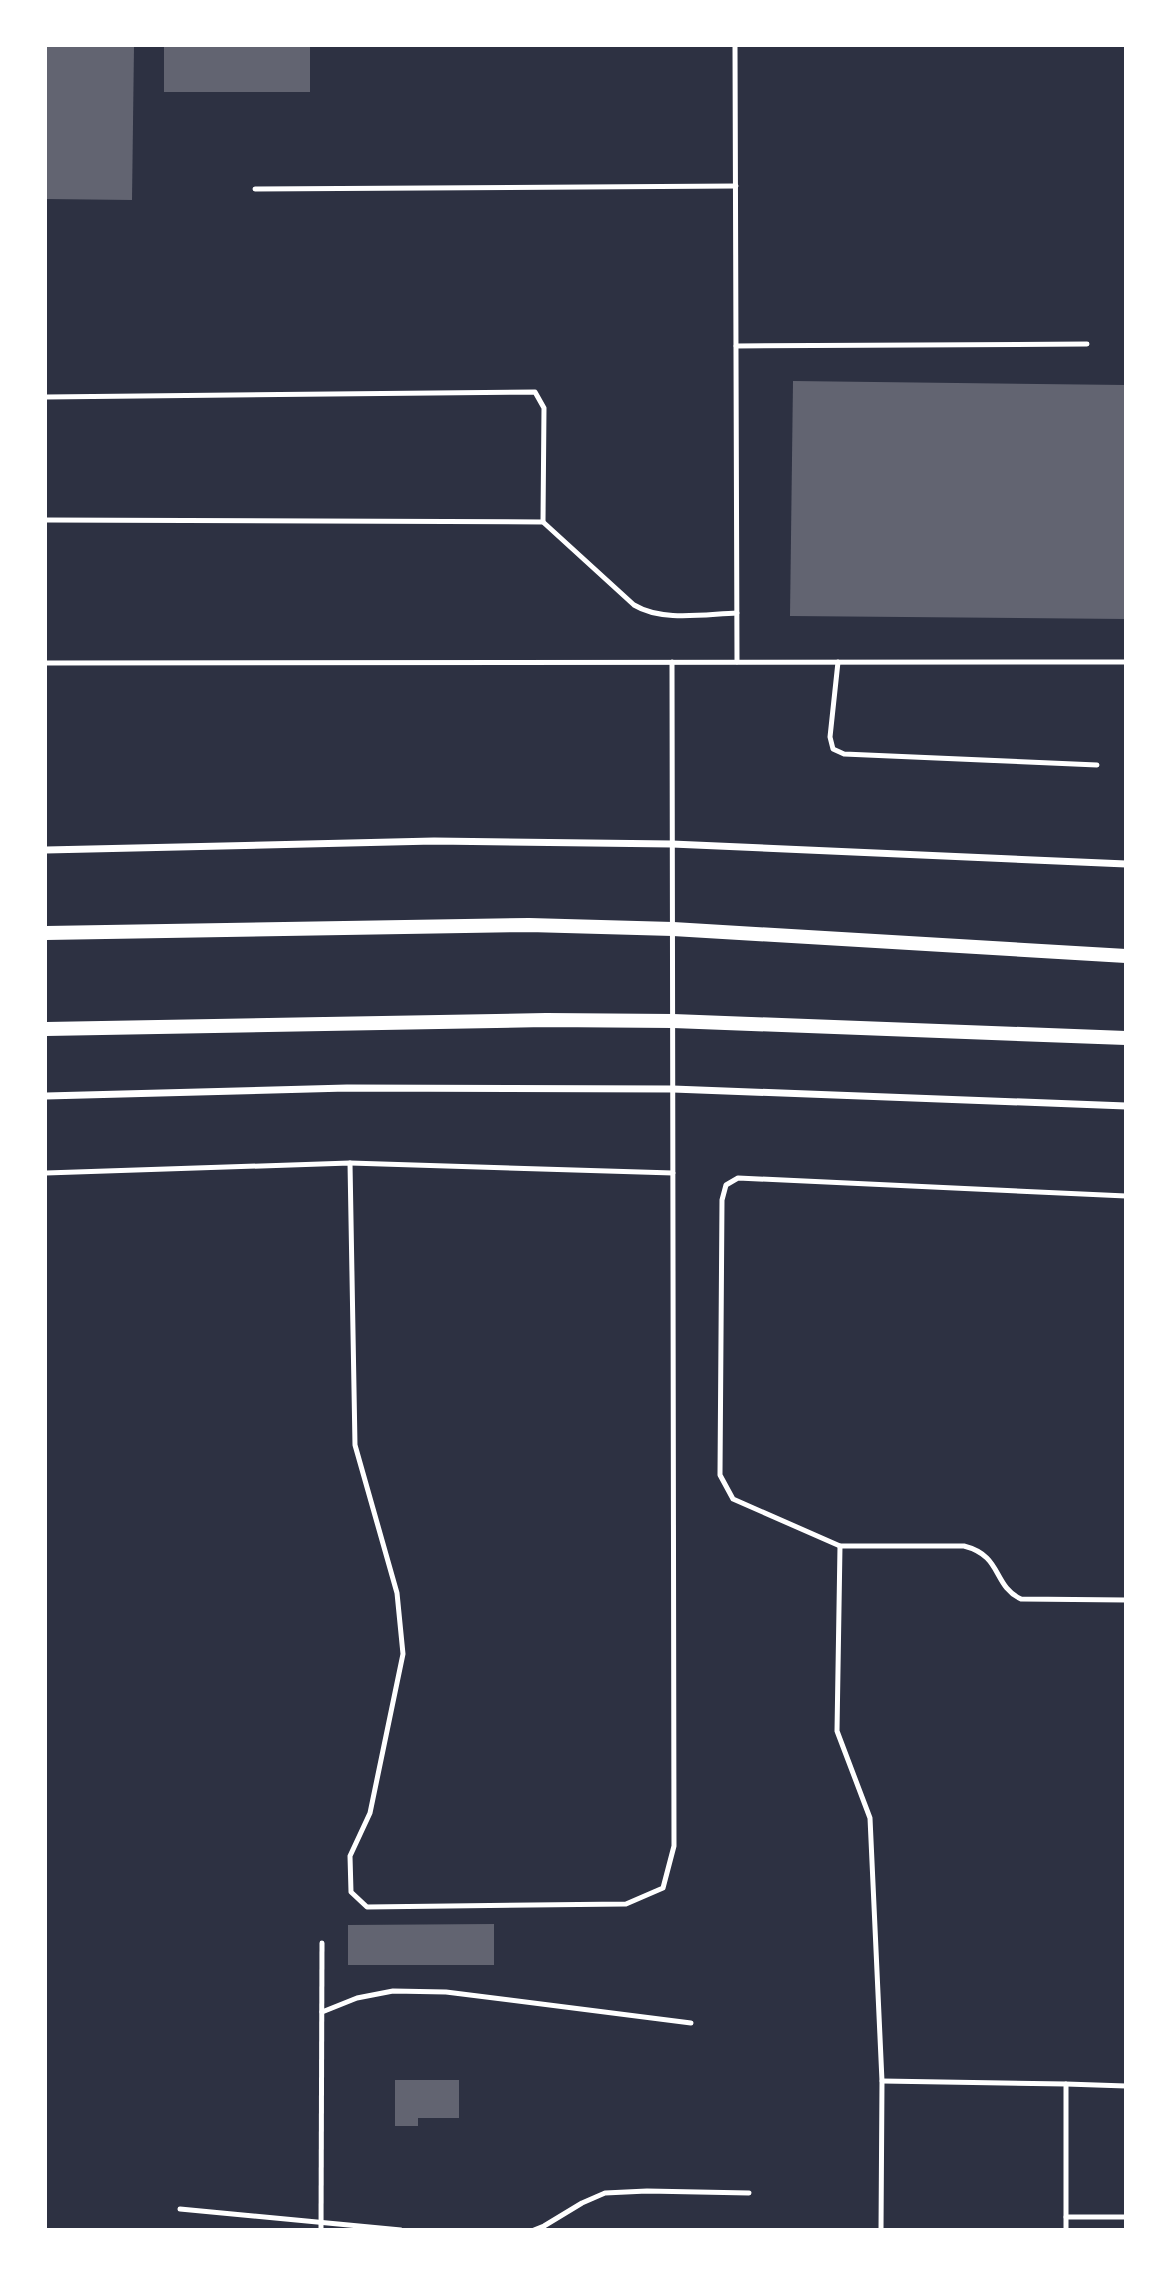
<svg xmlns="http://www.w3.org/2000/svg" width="1171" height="2275" viewBox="0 0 1171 2275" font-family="Arial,sans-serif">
  <rect width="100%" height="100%" fill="#2d3142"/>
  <g fill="#626471">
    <polygon points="46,46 134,46 132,200 46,199"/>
    <rect x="164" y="46" width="146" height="46"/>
    <polygon points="793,381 1126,385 1126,619 790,616"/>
    <polygon points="494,1924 494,1965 348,1965 348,1925"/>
    <polygon points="395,2080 459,2080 459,2118 418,2118 418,2126 395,2126"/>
  </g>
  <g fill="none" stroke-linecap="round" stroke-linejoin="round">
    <g stroke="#fff" stroke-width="5">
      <polyline points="735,46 737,662"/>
      <polyline points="255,189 736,186"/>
      <polyline points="736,346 1087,344"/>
      <polyline points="46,397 535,392 544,408 543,522"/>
      <path d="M 46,520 L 543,522 L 634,605 C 662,622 705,614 737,613"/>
      <polyline points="838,662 830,737 833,749 844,754 1097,765"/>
      <polyline points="46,663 1126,662"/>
      <polyline points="350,1163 673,1173"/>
      <polyline points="46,1173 350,1163 355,1445 397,1593 403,1654 370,1813 350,1856 351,1892 367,1907 626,1904 663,1888 674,1846 672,662"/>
      <path d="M 1126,1196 L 738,1178 L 726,1185 L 722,1200 L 720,1475 L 733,1499 L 840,1546 L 964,1546 C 1003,1556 992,1585 1021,1599 L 1126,1600"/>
      <polyline points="840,1546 837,1731 870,1818 882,2081 881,2230"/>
      <polyline points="322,2012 357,1998 393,1991 446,1992 691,2023"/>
      <polyline points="882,2081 1066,2084 1066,2230"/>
      <polyline points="1066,2084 1126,2086"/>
      <polyline points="180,2209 401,2230"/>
      <polyline points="1066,2217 1126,2217"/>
      <polyline points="321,2230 322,1943"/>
      <polyline points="534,2230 544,2226 582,2203 605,2193 647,2191 749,2193"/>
    </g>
    <g stroke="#fff" stroke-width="7">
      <polyline points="46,850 434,841 672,844 1126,864"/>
      <polyline points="46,1096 347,1088 673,1089 1126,1106"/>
    </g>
    <g stroke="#fff" stroke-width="14">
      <polyline points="46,933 529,925 673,929 1126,956"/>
      <polyline points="46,1029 546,1020 673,1021 1126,1038"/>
    </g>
  </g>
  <rect width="1171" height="2275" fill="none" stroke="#ffffff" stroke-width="94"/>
</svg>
